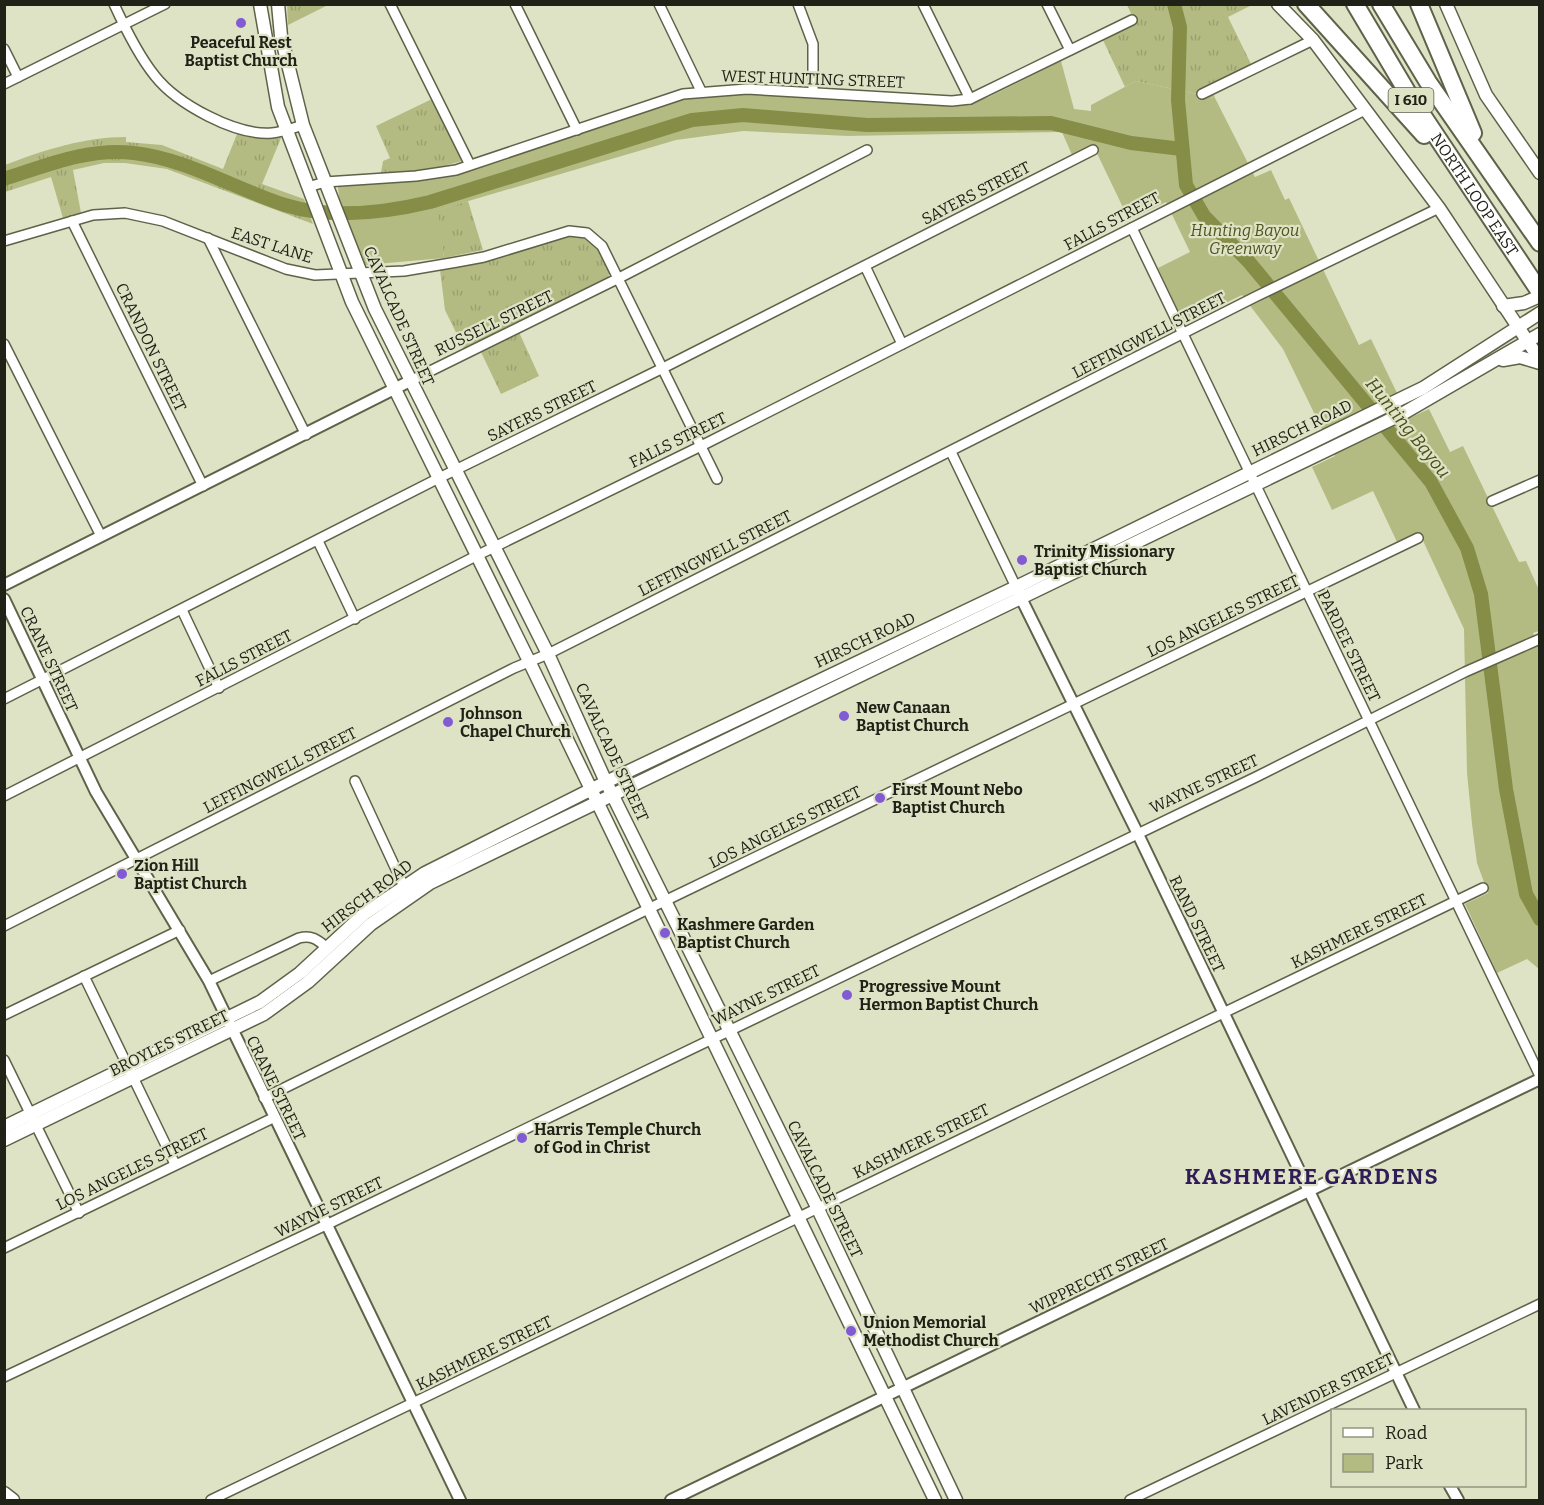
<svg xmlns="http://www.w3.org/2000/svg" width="1544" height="1505" viewBox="0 0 1544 1505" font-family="Bitter,serif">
  <defs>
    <pattern id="grass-tufts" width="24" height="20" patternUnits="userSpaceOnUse" patternTransform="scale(1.5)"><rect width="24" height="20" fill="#b3bb82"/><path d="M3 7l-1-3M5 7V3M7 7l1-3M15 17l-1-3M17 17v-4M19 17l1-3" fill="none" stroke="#9aa070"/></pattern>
  </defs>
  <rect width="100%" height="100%" fill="#dfe3c6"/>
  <g fill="url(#grass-tufts)">
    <polygon points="287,4 328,4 328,5 288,25"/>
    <polygon points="1127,5 1252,5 1228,17 1251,64 1210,85 1215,98 1136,81 1125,87 1102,38 1135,22"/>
    <polygon points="434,98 462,156 462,161 430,170 381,173 383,161 390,158 376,126"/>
    <path d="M 239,129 L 281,138 L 262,184 L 304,199 L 313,224 L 167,169 L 125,163 L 104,163 L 73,170 L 81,213 L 63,218 L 51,177 L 5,192 L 5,165 C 44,150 84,137 126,137 L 126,142 L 162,145 L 223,169 Z"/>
    <polygon points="468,201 483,250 444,258 437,210"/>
    <path d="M 562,235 C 593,235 596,243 611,269 L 608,277 L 464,349 L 445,310 L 440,270 L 492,258 Z"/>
    <polygon points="518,330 539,376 501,394 480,350"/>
  </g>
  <polygon fill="#b3bb82" points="1061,61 1074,109 1091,111 1091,105 1136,81 1215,98 1255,177 1271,170 1285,200 1289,198 1359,345 1371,339 1409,418 1429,409 1450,452 1463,446 1519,562 1526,561 1539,590 1539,631 1533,633 1540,649 1539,969 1527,959 1497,973 1465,904 1488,893 1477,863 1472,824 1467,773 1464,629 1419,532 1397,542 1373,491 1332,510 1312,467 1335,456 1283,349 1242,295 1184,323 1158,268 1190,252 1166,202 1129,220 1093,145 1072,155 1062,132 848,136 743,131 676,140 438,210 444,258 365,265 339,197 338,187 422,178 680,98 736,92 962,105 989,97"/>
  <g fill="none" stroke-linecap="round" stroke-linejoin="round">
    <g stroke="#858d46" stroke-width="14">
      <polyline points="1174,4 1180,27 1178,100 1186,185 1204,216 1249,262 1431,482 1467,548 1481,594 1506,789 1526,894 1540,919"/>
      <path d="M 4,179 C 45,166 90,147 134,153 C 187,159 235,189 285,205 C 330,219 384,213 430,202 L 692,120 L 743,115 L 867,125 L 1051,123 L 1131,143 L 1182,149"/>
    </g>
    <defs>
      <g id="minor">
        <path d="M 114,4 C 125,28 138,55 155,76 C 177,104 236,136 272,133 C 282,132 293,128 303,125"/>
        <polyline points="390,4 470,165"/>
        <polyline points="515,4 577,130"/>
        <polyline points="659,4 701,91"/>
        <polyline points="798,4 813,44 813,92"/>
        <polyline points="923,4 970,99"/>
        <polyline points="1047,4 1070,50"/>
        <polyline points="4,49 18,77"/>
        <polyline points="4,84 165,4"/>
        <polyline points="1202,94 1313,40"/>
        <polyline points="308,187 325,182 416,176 456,170 683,94 747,89 952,101 970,99 1132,20"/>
        <polyline points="72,221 203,486"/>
        <polyline points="1132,228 1540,1076"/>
        <polyline points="208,238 306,435"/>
        <polyline points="4,241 93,215 125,213 163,221 286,269 315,275 404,271 457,262 484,257 569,231 587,233 602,246 717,479"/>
        <polyline points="865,266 902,344"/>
        <polyline points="4,344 101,536"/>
        <polyline points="410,381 619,278 867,150"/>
        <polyline points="951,452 1016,587"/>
        <polyline points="1492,501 1540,480"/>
        <polyline points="318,541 355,619"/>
        <polyline points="182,610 219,688"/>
        <polyline points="4,699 439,478 663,368 1093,150"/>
        <polyline points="355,781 407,893"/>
        <polyline points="4,796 476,556 701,446 1365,110"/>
        <polyline points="4,926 514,668 548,654 1255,297 1439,208"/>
        <polyline points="84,976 175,1164"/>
        <path d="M 209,981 L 299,938 C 311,935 317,939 326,947"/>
        <polyline points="4,1015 180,930"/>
        <polyline points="4,1060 79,1213"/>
        <polyline points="264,1098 648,909 1418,538"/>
        <polyline points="4,1248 273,1118"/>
        <polyline points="4,1377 326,1225 1256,777 1465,672 1540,639"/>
        <polyline points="211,1500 1483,888"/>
        <polyline points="1130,1500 1540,1304"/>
      </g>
      <g id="tertiary">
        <polyline points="4,585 410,381"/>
        <polyline points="1017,590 1135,828 1414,1410"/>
        <polyline points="4,599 96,792 209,981 460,1500"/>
        <polyline points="1450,1486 1458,1500"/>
        <polyline points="671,1500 1540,1079"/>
      </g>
      <g id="secondary">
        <polyline points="260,4 278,107 352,302 529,661 935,1500"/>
        <polyline points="278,4 281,36 303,125 375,309 548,654 606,782 817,1207 956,1500"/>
        <polyline points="1278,4 1313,40 1439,208 1540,360"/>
        <polyline points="1446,4 1486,95 1540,173"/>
        <polyline points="1503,306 1524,303 1540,296"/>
        <polyline points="1503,360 1520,357 1540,363"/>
        <polyline points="4,1127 260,1002 300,973 364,914 425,873 606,782 1016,587 1390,404 1423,388 1540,313"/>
        <polyline points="4,1140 264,1014 308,982 371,924 430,883 1402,414 1540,334"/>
        <polyline points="4,1493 13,1500"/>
      </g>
      <g id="motorway">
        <polyline points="1306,4 1424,135"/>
        <path id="s1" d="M 1355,4 L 1409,95 L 1540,292"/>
        <polyline points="1381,4 1428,82 1540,243"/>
        <polyline points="1419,4 1473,133"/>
      </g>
    </defs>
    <use href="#minor" stroke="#5f6249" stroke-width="12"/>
    <use href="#tertiary" stroke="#5f6249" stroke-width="14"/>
    <use href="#secondary" stroke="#5f6249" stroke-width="15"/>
    <use href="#motorway" stroke="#5f6249" stroke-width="20"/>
    <use href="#minor" stroke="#fff" stroke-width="9"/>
    <use href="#tertiary" stroke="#fff" stroke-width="10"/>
    <use href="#secondary" stroke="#fff" stroke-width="12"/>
    <use href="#motorway" stroke="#fff" stroke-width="16"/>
  </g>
  <g fill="#815ad4" stroke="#dfe3c6" stroke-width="2">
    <circle cx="241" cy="23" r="6"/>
    <circle cx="1022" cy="560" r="6"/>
    <circle cx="844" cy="716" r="6"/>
    <circle cx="448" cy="722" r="6"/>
    <circle cx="880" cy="798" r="6"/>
    <circle cx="122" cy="874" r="6"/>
    <circle cx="665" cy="933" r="6"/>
    <circle cx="847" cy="995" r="6"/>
    <circle cx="522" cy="1138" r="6"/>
    <circle cx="851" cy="1331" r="6"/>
  </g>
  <g text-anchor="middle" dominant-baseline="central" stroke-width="4.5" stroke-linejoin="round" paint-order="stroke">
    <rect fill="#dfe3c6" stroke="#595c4c" stroke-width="1.5" x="1388.5" y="88" width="45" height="24" rx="4.5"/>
    <g font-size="15" font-weight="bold" fill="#202217">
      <text x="1411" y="100">I 610</text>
    </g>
    <g font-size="16" font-weight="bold" fill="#202217" stroke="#dfe3c6" text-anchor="start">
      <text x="241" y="42" text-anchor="middle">Peaceful Rest<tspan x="241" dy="18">Baptist Church</tspan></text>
      <text x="1034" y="551">Trinity Missionary<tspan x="1034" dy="18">Baptist Church</tspan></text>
      <text x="856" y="707">New Canaan<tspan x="856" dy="18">Baptist Church</tspan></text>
      <text x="460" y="713">Johnson<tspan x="460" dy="18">Chapel Church</tspan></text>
      <text x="892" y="789">First Mount Nebo<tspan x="892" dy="18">Baptist Church</tspan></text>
      <text x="134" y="865">Zion Hill<tspan x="134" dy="18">Baptist Church</tspan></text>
      <text x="677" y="924">Kashmere Garden<tspan x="677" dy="18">Baptist Church</tspan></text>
      <text x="859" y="986">Progressive Mount<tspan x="859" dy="18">Hermon Baptist Church</tspan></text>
      <text x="534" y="1129">Harris Temple Church<tspan x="534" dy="18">of God in Christ</tspan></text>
      <text x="863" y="1322">Union Memorial<tspan x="863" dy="18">Methodist Church</tspan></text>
    </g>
    <g font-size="16" fill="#202217" stroke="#dfe3c6">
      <text transform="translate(813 79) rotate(2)">WEST HUNTING STREET</text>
      <text transform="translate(976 193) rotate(-27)">SAYERS STREET</text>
      <text stroke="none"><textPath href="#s1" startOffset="225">NORTH LOOP EAST</textPath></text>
      <text transform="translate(1112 221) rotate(-28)">FALLS STREET</text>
      <text transform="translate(272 245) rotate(18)">EAST LANE</text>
      <text transform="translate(399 316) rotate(66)">CAVALCADE STREET</text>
      <text transform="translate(494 323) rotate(-26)">RUSSELL STREET</text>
      <text transform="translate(1149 335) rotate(-27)">LEFFINGWELL STREET</text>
      <text transform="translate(151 347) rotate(64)">CRANDON STREET</text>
      <text transform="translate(542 411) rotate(-26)">SAYERS STREET</text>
      <text transform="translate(1302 428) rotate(-26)">HIRSCH ROAD</text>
      <text transform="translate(678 440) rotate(-26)">FALLS STREET</text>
      <text transform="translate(715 553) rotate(-27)">LEFFINGWELL STREET</text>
      <text transform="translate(1223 616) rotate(-26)">LOS ANGELES STREET</text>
      <text transform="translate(865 640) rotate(-25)">HIRSCH ROAD</text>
      <text transform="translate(1349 646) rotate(64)">PARDEE STREET</text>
      <text transform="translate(244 658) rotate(-27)">FALLS STREET</text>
      <text transform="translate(49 659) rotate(65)">CRANE STREET</text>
      <text transform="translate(612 752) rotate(65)">CAVALCADE STREET</text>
      <text transform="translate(280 770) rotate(-27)">LEFFINGWELL STREET</text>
      <text transform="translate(1204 784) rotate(-25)">WAYNE STREET</text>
      <text transform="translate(785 827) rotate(-26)">LOS ANGELES STREET</text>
      <text transform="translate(367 896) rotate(-37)">HIRSCH ROAD</text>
      <text transform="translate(1197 924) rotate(64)">RAND STREET</text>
      <text transform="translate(1359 931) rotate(-26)">KASHMERE STREET</text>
      <text transform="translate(766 995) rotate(-26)">WAYNE STREET</text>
      <text transform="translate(169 1043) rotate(-26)">BROYLES STREET</text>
      <text transform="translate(276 1088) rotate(64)">CRANE STREET</text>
      <text transform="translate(921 1141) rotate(-26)">KASHMERE STREET</text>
      <text transform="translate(132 1169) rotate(-26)">LOS ANGELES STREET</text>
      <text transform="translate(825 1189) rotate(64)">CAVALCADE STREET</text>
      <text transform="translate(329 1207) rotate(-26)">WAYNE STREET</text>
      <text transform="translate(1099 1276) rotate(-26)">WIPPRECHT STREET</text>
      <text transform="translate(484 1353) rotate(-26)">KASHMERE STREET</text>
      <text transform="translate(1328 1389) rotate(-26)">LAVENDER STREET</text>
    </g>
    <g font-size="16" font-style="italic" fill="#4e541e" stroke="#dfe3c6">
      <text x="1245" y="230">Hunting Bayou<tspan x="1245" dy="18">Greenway</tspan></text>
    </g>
    <g font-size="18" font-style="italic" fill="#484e18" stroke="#dfe3c6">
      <text transform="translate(1408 428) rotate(51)">Hunting Bayou</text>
    </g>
    <g font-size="22" font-weight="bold" letter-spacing="1.5" fill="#301c56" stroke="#dfe3c6">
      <text x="1312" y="1176">KASHMERE GARDENS</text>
    </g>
  </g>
  <rect width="1544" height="1505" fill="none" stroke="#202217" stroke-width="12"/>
  <rect x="1331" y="1409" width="195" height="78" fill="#dfe3c6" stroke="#939680" stroke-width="1.5"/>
  <rect x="1343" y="1428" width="30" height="9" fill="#ffffff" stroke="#939680" stroke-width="1.5"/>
  <text x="1385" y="1439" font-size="18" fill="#202217">Road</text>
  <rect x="1343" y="1454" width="30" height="18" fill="#b3bb82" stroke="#939680" stroke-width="1.5"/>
  <text x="1385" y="1469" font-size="18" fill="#202217">Park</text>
</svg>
